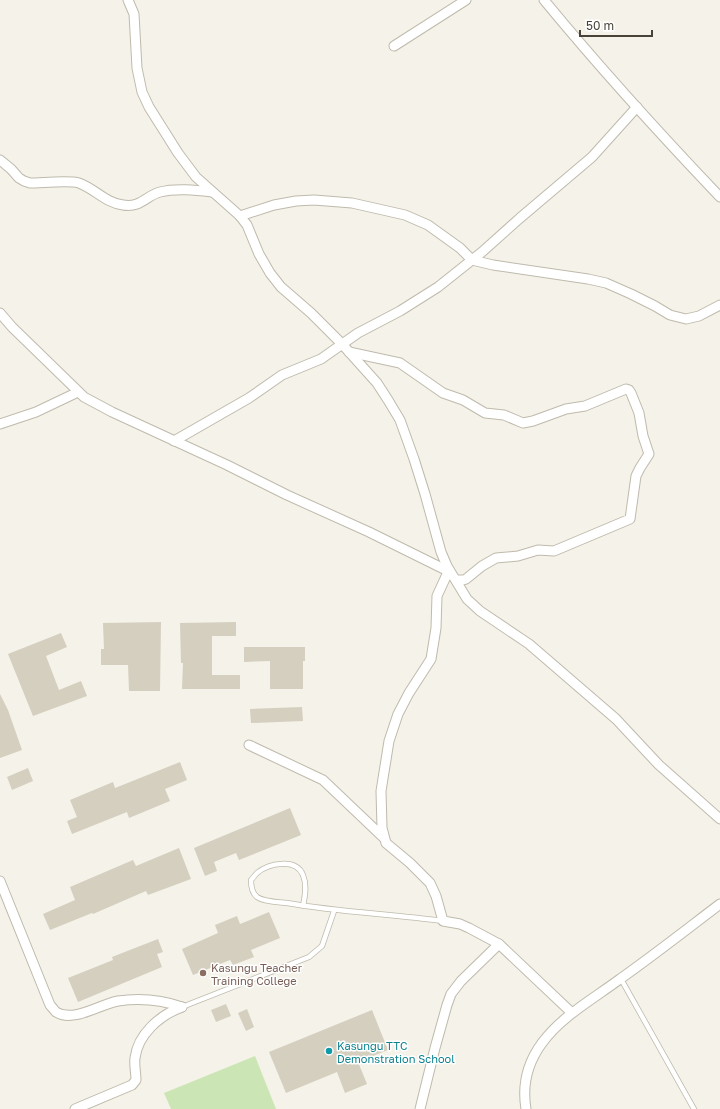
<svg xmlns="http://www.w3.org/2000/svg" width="720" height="1109" viewBox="0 0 720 1109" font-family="'Golos Text',sans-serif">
  <rect width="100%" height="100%" fill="#f4f2e9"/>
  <polygon fill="#cbe6b4" points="255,1056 276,1109 171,1109 164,1093"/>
  <g fill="#d5cfbf">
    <polygon points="161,622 160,691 129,691 128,665 101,665 101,649 104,649 103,623"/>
    <polygon points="236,622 236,636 212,636 212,675 240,675 240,689 182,689 183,663 181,663 180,623"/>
    <polygon points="61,633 67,647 46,656 59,690 81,681 87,696 33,716 8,654"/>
    <polygon points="244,647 305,647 305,661 303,661 303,689 270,689 270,661 244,662"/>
    <polygon points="0,694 8,710 22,750 0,758"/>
    <polygon points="302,707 303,721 251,723 250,709"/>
    <polygon points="180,762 187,780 165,789 170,801 129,818 127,812 72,834 67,821 77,817 70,800 113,782 115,788"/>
    <polygon points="28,768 33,781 12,790 7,777"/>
    <polygon points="290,808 301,835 239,860 236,853 214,862 217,871 205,876 194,848"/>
    <polygon points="179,848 191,879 148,895 146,891 93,914 92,913 50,930 43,914 75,900 70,887 133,860 136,866"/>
    <polygon points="269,912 280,938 251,950 254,957 233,965 230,960 193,975 182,949 218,933 215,925 237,916 240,924"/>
    <polygon points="158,939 163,952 157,954 162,967 78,1002 68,978 113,960 112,957"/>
    <polygon points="226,1004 231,1016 216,1022 211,1010"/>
    <polygon points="247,1009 254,1027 246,1031 238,1013"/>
    <polygon points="372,1010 388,1050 358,1062 367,1084 345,1093 337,1072 286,1093 269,1052"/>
  </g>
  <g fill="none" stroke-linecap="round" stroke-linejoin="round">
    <defs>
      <g id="lane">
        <path d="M 303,906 C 305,896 307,885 303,875 C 296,858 269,863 257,873 C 255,875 253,878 251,880 C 251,886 252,893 257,897 C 264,902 278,902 287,903 C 338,912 391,914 443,921"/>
        <polyline points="621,979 694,1109"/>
        <polyline points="182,1007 309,957 322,946 334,911"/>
      </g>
      <g id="street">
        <polyline points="128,0 134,14 137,68 142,92 149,107 178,153 196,177 240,216 247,225 259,254 270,273 281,287 311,313 342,344 377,383 388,400 400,420 414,459 425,494 441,552 447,566 467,599 480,611 529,644 616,719 659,765 720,819"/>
        <path d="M 544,0 C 600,68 659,133 720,197"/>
        <polyline points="394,46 466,0"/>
        <path d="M 0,160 L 11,169 L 19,178 L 24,181 L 30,183 C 42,183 69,180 79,183 C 95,189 106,203 123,205 C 141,208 147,195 160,192 C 176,188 195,190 212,192"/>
        <polyline points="240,216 274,205 296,201 314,200 352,203 405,215 428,225 460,248 472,260 493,265 588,279 606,283 631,294 655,306 670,315 686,319 699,316 720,305"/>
        <polyline points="0,313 12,327 84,397 112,412 227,465 287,495 369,532 448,571"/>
        <polyline points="349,352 400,363 443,393 463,400 485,413 504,415 523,423 533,421 566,409 585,406 626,389 629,390 631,393 639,413 643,436 649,454 640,468 636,476 630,519 554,551 538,550 518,556 496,558 482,566 466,579 463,580 456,580"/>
        <polyline points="0,424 36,412 78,392"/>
        <polyline points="174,441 249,398 282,375 321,359 358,333 400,311 438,287 482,252 520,218 592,157 637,107"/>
        <polyline points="449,570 437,596 436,628 431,659 409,693 398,714 389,741 381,791 382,828 386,843 410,863 430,883 436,896 443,921 460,924 469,928 499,944 572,1013"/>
        <polyline points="249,745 323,780 384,838"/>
        <path d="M 0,881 L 50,1005 C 52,1007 54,1010 56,1012 C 74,1023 100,1004 118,1001 C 139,998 162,1000 182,1007"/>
        <path d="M 75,1109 L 132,1085 L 136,1080 C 136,1073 134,1065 135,1058 C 138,1034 160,1015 182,1007"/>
        <polyline points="420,1109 435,1048 447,1005 451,994 461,981 499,944"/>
        <path d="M 526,1109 C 522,1085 528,1062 542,1043 C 562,1016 593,999 620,979 C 654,955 687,929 720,904"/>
      </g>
    </defs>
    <use href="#lane" stroke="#bfbaac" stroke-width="6"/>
    <use href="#street" stroke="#bfbaac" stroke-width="11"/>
    <use href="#lane" stroke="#fff" stroke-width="4.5"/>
    <use href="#street" stroke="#fff" stroke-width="9"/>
  </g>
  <circle fill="#8d6e63" stroke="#fff" stroke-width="1.5" cx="203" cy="973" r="4"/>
  <circle fill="#0f9aa8" stroke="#fff" stroke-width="1.5" cx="329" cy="1051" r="4"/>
  <g text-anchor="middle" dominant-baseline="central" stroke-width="3" stroke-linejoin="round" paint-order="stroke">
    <g font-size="11" fill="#785e54" stroke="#fff" text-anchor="start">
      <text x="211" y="967">Kasungu Teacher<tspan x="211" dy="13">Training College</tspan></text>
    </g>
    <g font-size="11" fill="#0d838f" stroke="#fff" text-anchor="start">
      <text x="337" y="1045">Kasungu TTC<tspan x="337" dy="13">Demonstration School</tspan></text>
    </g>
  </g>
  <path d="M580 30v6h72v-6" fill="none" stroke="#474338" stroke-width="2"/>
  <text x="586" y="30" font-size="12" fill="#474338" stroke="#ffffff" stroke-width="3" paint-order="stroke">50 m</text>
</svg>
